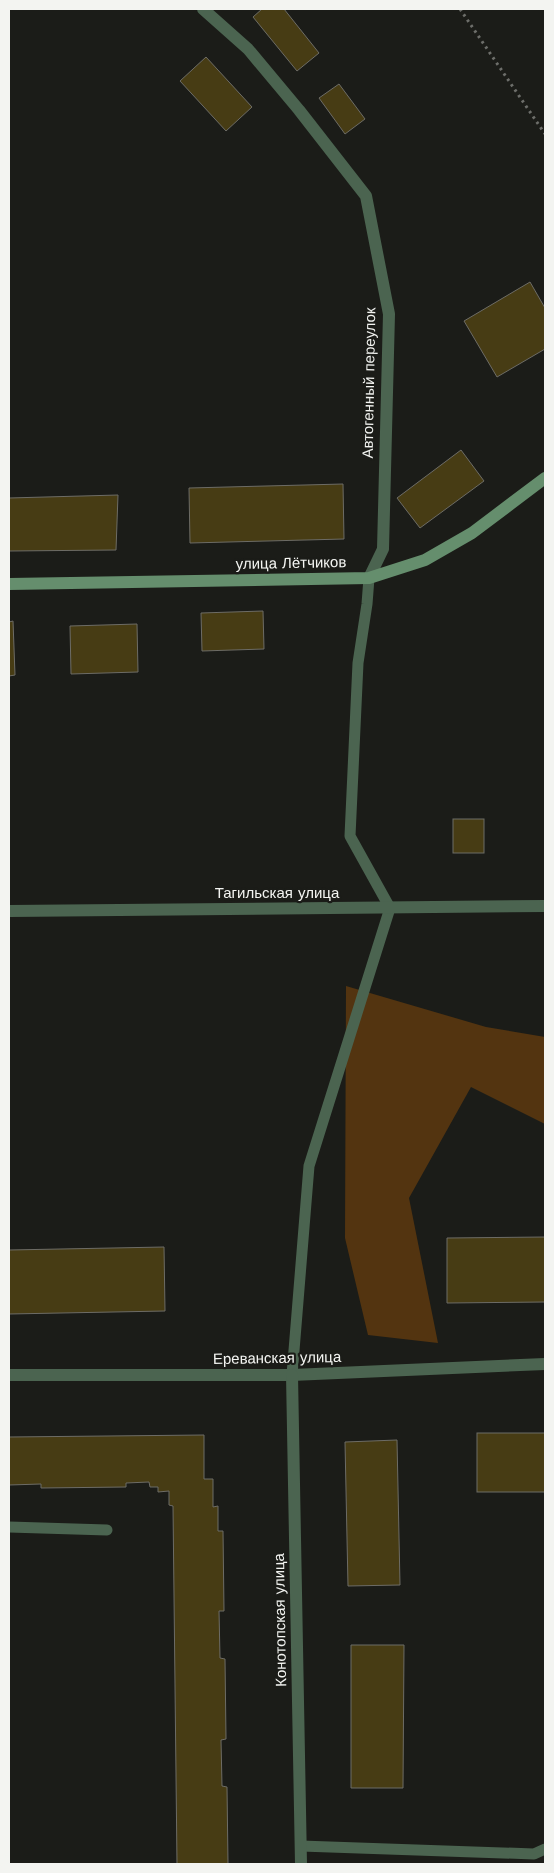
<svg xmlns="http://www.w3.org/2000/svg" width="554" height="1873" viewBox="0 0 554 1873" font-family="'Work Sans',sans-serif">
  <rect width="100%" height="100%" fill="#1b1c18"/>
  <polygon fill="#533410" points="346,986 486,1027 545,1037 545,1124 471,1087 409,1198 438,1343 368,1335 345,1238"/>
  <g fill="#473c14" stroke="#6d6c66">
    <polygon points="262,9 284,9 319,53 297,71 253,17"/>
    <polygon points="206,57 252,107 226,131 180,81"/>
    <polygon points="339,84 365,119 345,134 319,98"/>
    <polygon points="530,282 545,308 545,349 497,377 464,321"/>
    <polygon points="461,450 484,481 420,528 397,498"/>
    <polygon points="343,484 344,539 190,543 189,488"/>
    <polygon points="118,495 116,550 9,551 9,498"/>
    <polygon points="263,611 264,649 202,651 201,613"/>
    <polygon points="13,621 15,675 9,676 9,622"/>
    <polygon points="137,624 138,672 71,674 70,626"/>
    <rect x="453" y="819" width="31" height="34"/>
    <polygon points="545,1237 545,1302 447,1303 447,1238"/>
    <polygon points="164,1247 165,1311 9,1314 9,1250"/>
    <rect x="477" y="1433" width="68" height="59"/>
    <polygon points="204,1435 204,1479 213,1479 213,1507 218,1506 218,1531 223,1531 224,1611 219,1611 220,1658 225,1659 226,1739 221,1740 222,1786 227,1787 228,1864 177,1864 173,1506 169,1505 169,1491 158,1492 158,1487 150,1487 149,1482 126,1483 126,1487 41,1488 41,1484 9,1485 9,1437"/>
    <polygon points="397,1440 400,1585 348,1586 345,1442"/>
    <polygon points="351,1645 404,1645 403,1788 351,1788"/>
  </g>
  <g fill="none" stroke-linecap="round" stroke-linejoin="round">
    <polyline stroke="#6d6e6a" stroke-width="3" stroke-dasharray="2.5 4" stroke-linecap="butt" points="460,9 545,134"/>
    <g stroke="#4b6450" stroke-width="11">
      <polyline points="292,1375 309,1166 390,908 350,836 358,663 367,604 369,578"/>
      <polyline points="9,1527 107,1530"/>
      <polyline points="301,1846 534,1854 545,1849"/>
    </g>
    <g stroke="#4b6450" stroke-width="12">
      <polyline points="203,9 248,49 299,110 366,196 389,314 383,549 369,578"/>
      <polyline points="9,911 545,906"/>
      <polyline points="9,1375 292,1375 545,1364"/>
      <polyline points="292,1375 301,1864"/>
    </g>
    <polyline stroke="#658e6d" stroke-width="12" points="9,584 369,578 425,560 472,533 545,478"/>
  </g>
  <g text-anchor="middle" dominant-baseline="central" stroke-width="4.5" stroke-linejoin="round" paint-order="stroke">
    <g font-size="15" fill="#f3f4f1" stroke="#1b1c18">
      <text transform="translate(369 383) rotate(-89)">Автогенный переулок</text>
      <text transform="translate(291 563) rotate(-1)">улица Лётчиков</text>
      <text x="277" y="893">Тагильская улица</text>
      <text transform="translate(277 1358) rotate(-1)">Ереванская улица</text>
      <text transform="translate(280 1620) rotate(-91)">Конотопская улица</text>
    </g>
  </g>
  <rect width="554" height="1873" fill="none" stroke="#f3f4f1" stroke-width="20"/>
</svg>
